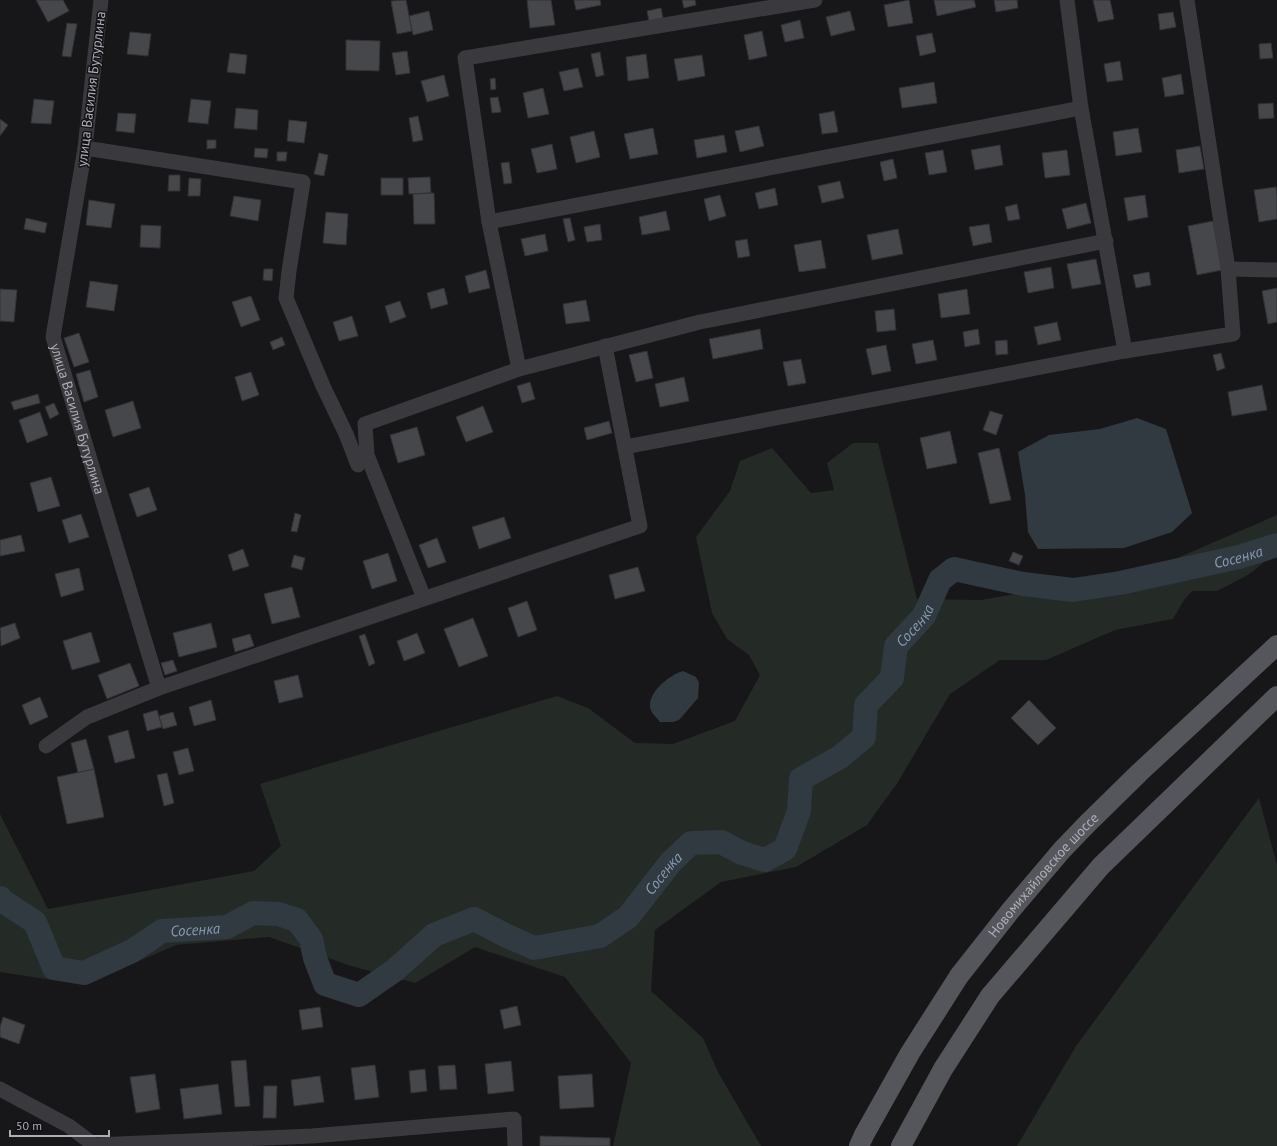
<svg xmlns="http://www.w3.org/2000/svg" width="1277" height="1146" viewBox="0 0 1277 1146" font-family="'PT Sans',sans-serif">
  <rect width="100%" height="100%" fill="#171719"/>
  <g fill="#242a25">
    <polygon points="853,443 878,443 917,599 981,600 1149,570 1277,515 1277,552 1248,575 1217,591 1192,591 1184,600 1173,619 1115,630 1046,660 1000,660 950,694 898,782 867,825 796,867 721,882 655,930 651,991 703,1038 718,1072 761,1146 613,1146 631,1063 565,977 475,947 415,983 351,966 269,937 176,945 84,985 0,972 0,814 48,909 254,871 281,846 260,784 557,696 588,708 635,743 673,744 735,721 760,675 749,655 727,639 712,613 696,537 730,491 740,461 772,448 811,493 834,490 827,463"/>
    <polygon points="1259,798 1277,865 1277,1146 1017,1146 1076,1046"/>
  </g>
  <g fill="#313941">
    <polygon points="1137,418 1166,429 1192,513 1172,532 1124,548 1038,549 1028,532 1025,495 1018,452 1049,435 1100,429"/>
    <path d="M 683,671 L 696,677 L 699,683 L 698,698 L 679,720 L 673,722 L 660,722 C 656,717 650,712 650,706 C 649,691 671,674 683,671 Z"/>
  </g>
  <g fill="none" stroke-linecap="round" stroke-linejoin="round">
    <path stroke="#313941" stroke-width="24" id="s1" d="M 0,898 L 1,900 L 35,922 L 54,968 L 84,973 L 132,951 L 162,931 L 227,927 L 253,913 L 278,914 L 297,920 L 311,939 L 315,958 L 325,984 L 359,995 L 395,970 L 434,935 L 474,919 L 505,935 L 534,948 L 600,936 L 628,917 L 671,862 L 691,843 L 721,842 L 742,853 L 765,860 L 785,849 L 799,811 L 801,779 L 840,757 L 864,737 L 866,705 L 892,678 L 896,646 L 924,616 L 940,580 L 954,569 L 1023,584 L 1073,590 L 1120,583 L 1239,557 L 1277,545"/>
  </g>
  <g fill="#46474b" stroke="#323135">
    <polygon points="36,0 63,0 69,11 48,22"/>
    <polygon points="406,0 412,31 397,34 391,1"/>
    <polygon points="527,0 551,0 555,25 530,28"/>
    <polygon points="574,0 600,0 601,5 576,10"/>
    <polygon points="682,0 695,0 696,5 684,8"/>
    <polygon points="909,0 913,23 888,27 884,5"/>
    <polygon points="934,0 974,0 976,7 937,16"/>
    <polygon points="994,0 1017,0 1018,8 996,12"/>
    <polygon points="1093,0 1110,0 1114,19 1098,22"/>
    <polygon points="661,8 663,18 649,21 647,11"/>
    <polygon points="429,11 433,30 413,35 409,16"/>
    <polygon points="850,11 855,30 831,36 826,17"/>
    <polygon points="1173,12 1176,27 1160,30 1158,14"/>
    <polygon points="800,20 804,38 785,42 781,25"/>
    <polygon points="67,23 77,24 71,57 62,56"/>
    <polygon points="762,31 767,56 749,60 744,35"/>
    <polygon points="130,32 151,34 148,56 127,54"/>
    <polygon points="932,33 936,52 920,56 916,36"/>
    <polygon points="346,40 380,41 379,71 346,70"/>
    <polygon points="1271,43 1273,58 1260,59 1259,44"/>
    <polygon points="407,51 410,73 396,75 392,53"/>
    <polygon points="600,52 604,75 596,77 591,54"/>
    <polygon points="230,53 247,55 245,74 227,72"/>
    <polygon points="646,54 649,78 628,81 626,57"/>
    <polygon points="702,55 705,76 678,81 674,59"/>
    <polygon points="1120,61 1123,80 1107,82 1104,64"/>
    <polygon points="578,68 583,87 564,91 559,72"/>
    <polygon points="1181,74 1184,94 1165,97 1162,78"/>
    <polygon points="444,75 449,96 427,102 421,81"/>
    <polygon points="495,78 496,89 491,90 490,79"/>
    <polygon points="934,82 937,103 902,108 899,88"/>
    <polygon points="543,88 549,114 528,118 523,93"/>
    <polygon points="498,97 501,112 492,113 490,98"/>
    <polygon points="34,99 54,101 51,124 31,123"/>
    <polygon points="191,99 211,101 208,124 188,122"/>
    <polygon points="1273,103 1274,118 1259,119 1258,104"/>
    <polygon points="236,108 258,110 257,130 234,128"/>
    <polygon points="834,111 838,132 822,134 819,114"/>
    <polygon points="118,113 136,114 134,133 116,131"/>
    <polygon points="418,116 423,140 413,142 409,118"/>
    <polygon points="0,119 8,125 0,136"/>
    <polygon points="289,120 307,122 304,143 287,141"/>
    <polygon points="759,126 764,146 740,152 735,131"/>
    <polygon points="653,128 658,154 630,159 624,134"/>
    <polygon points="1138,128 1142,152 1116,156 1113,132"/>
    <polygon points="594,131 600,157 576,163 570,137"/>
    <polygon points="724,135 727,152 697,158 694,140"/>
    <polygon points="207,140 216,140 216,148 207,149"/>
    <polygon points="552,144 557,169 537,173 531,149"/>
    <polygon points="1000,145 1003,165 975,170 971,150"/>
    <polygon points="1200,146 1204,169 1179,173 1176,150"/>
    <polygon points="255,148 268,149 267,158 254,157"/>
    <polygon points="943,150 947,172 929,175 925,153"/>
    <polygon points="1067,150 1070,175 1045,178 1042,153"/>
    <polygon points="277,152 287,152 286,161 277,161"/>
    <polygon points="319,153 328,155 324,176 314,174"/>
    <polygon points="893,159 897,178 884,181 880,162"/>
    <polygon points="509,162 512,183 504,184 501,163"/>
    <polygon points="169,175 180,175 180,191 168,191"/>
    <polygon points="430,177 431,193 409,194 408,178"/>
    <polygon points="189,178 201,179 200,196 188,196"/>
    <rect x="381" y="178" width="22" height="17"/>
    <polygon points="840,181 844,198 822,203 818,186"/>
    <polygon points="1276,187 1277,196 1277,219 1259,222 1254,190"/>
    <polygon points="775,188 778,205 759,209 755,193"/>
    <polygon points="434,193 435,224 414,224 413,194"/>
    <polygon points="720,195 726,216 709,221 704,199"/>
    <polygon points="1145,195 1148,217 1128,221 1124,198"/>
    <polygon points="234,196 261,200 258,221 230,216"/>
    <polygon points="89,200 115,204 111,228 86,225"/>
    <polygon points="1086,203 1091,223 1067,229 1062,209"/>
    <polygon points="1017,204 1020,219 1008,221 1005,207"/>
    <polygon points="666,211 670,230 642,235 639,217"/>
    <polygon points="326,212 348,214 346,245 323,243"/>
    <polygon points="26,218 47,223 45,233 24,229"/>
    <polygon points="570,218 575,240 568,242 563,219"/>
    <polygon points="1213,221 1222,270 1197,275 1188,226"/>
    <polygon points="600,224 602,240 587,242 584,227"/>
    <polygon points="989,224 992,242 973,246 969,227"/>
    <polygon points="141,225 161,226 160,248 140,247"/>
    <polygon points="898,229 903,254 872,260 867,235"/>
    <polygon points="545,234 548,251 525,256 521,239"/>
    <polygon points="747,239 750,256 738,258 735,241"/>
    <polygon points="821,240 826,268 799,272 794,245"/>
    <polygon points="1096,259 1101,284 1072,289 1067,264"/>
    <polygon points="1051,267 1054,288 1028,293 1024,272"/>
    <polygon points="264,269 273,269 272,281 263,280"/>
    <polygon points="486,270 490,288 469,293 465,276"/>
    <polygon points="1149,272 1151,285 1136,288 1133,275"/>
    <polygon points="90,281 118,285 114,311 86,307"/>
    <polygon points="444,288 448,304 431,309 427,293"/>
    <polygon points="1277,288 1277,322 1268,324 1262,291"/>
    <polygon points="0,289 17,290 14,322 0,321"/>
    <polygon points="967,289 970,314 941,318 938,294"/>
    <polygon points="251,296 260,320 241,327 232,302"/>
    <polygon points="586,300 590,321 566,324 563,304"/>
    <polygon points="400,301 406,317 390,323 385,306"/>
    <polygon points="894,309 896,330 877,332 875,311"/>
    <polygon points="352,316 358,336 339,341 333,322"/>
    <polygon points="1057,322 1061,340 1038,345 1034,327"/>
    <polygon points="760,329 763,349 713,359 709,339"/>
    <polygon points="978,329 980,344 965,347 963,332"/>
    <polygon points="79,333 89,362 74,367 64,338"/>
    <polygon points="282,337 285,345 273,350 270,342"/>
    <polygon points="933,340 937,360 916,364 912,344"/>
    <polygon points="1007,340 1008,354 996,355 995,341"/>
    <polygon points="886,345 891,371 872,375 866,349"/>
    <polygon points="647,351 653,378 636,382 629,355"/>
    <polygon points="1221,353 1225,368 1217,371 1213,355"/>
    <polygon points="801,359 806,383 788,386 783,362"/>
    <polygon points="90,370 98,397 84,402 76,374"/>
    <polygon points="251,372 259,395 242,401 235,377"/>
    <polygon points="684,377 689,401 660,407 655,384"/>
    <polygon points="530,382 535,399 522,403 517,386"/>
    <polygon points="1262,385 1267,410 1232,416 1228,392"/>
    <polygon points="38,394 40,403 14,410 11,402"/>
    <polygon points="133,401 141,428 113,437 105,410"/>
    <polygon points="54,403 59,414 50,419 45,407"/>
    <polygon points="483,406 493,432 466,442 456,417"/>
    <polygon points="990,411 1003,415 996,435 983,430"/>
    <polygon points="40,412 48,435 27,443 19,420"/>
    <polygon points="609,421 612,433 587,440 584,428"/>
    <polygon points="417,427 425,455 398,463 390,435"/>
    <polygon points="950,431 957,463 927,469 920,438"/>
    <polygon points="999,448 1011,500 990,504 978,453"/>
    <polygon points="51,477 60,506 38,512 30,483"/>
    <polygon points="149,487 157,510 137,517 129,494"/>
    <polygon points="295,513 301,515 297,532 291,531"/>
    <polygon points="81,514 89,537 69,543 62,520"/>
    <polygon points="504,517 511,538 479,549 472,527"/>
    <polygon points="21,535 25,551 0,556 0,540"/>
    <polygon points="437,538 446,562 428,568 419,545"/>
    <polygon points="243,549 249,566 233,571 228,555"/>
    <polygon points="1013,552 1023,556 1019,565 1009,561"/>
    <polygon points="388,553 397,581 372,589 363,561"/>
    <polygon points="294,555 305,558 302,570 291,567"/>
    <polygon points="638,567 645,591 615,599 609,575"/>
    <polygon points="79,568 84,590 61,597 55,574"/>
    <polygon points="292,587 300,617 272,624 264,594"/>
    <polygon points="527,601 537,630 518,637 508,608"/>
    <polygon points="473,618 488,656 459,667 444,629"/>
    <polygon points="15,623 20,638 1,646 0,628"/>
    <polygon points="211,623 217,647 179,657 173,633"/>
    <polygon points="91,632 100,662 72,670 63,641"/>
    <polygon points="417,633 425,653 404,661 397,641"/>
    <polygon points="250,634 254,646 235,652 232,639"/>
    <polygon points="365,634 375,663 369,666 359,636"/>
    <polygon points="173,660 177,671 165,675 161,663"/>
    <polygon points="130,663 139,686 107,699 98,675"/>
    <polygon points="298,675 303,697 279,703 274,681"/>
    <polygon points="40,697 48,717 30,725 22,705"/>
    <polygon points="211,700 216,720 194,726 189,707"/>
    <polygon points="1029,700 1056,728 1038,745 1011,718"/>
    <polygon points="157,710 162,727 147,731 143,714"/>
    <polygon points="173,712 177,725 163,729 159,716"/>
    <polygon points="128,730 135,758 115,763 108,736"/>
    <polygon points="86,739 94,769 78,773 71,743"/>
    <polygon points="188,748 194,771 179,775 173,752"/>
    <polygon points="94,769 104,817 67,824 57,777"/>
    <polygon points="167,773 174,803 164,806 157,775"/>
    <polygon points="517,1006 521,1025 504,1029 500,1010"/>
    <polygon points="320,1007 323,1027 302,1030 299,1010"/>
    <polygon points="3,1017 25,1025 19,1044 0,1037 0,1027"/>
    <polygon points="246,1060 250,1106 235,1107 231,1061"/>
    <polygon points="511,1061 514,1091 488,1094 485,1064"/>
    <polygon points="375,1065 379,1097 355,1100 351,1068"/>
    <polygon points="455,1065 457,1089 440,1090 438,1066"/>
    <polygon points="425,1069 427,1091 411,1093 409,1071"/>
    <polygon points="155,1074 160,1109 136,1113 130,1077"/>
    <polygon points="592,1074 594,1107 560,1109 558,1076"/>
    <polygon points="320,1076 324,1102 294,1106 291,1080"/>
    <polygon points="218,1084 222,1114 184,1119 180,1089"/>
    <polygon points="264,1086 277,1086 276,1118 263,1118"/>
    <polygon points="540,1136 610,1138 610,1146 540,1146"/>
  </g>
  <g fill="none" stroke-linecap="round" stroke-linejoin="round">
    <g stroke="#39393e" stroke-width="15">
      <path id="s2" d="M 101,0 L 85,148 L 53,337 L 159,688"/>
      <polyline points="1067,0 1081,108 1125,351"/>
      <polyline points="85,148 303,182 289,271 286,298 323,386 346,434 358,465"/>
      <polyline points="489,222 1081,108"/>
      <polyline points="1228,269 1277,270"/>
      <polyline points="519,369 489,222 465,58 815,0"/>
      <polyline points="625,447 1125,351 1233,334 1228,269 1187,0"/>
      <polyline points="424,598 367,455 365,424 519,369 700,322 1106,241"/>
      <polyline points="46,746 87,717 159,688 640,526 605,346"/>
      <polyline points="0,1089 69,1126 94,1145 312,1136 514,1119 515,1146"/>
    </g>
    <g stroke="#55565c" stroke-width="20">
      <path id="s3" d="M 859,1146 L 864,1135 L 910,1053 L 959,976 L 1011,910 L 1062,850 L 1087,824 L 1140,772 L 1277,645"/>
      <polyline points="901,1146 943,1069 990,996 1101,866 1277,696"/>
    </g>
  </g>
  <g text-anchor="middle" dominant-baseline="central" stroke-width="3" stroke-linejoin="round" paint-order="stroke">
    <g font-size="14" fill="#abaeb7" stroke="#121214">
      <text transform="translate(91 89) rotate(-83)">улица Василия Бутурлина</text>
      <text stroke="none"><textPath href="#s2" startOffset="426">улица Василия Бутурлина</textPath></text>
      <text stroke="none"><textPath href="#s3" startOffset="329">Новомихайловское шоссе</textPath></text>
    </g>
    <g font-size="15" font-style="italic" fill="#859aaf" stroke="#121214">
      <text stroke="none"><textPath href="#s1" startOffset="1601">Сосенка</textPath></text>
      <text stroke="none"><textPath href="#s1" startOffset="1241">Сосенка</textPath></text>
      <text stroke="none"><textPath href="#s1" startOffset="821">Сосенка</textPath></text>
      <text stroke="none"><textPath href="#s1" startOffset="245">Сосенка</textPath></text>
    </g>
  </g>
  <path d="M10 1130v6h99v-6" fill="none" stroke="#abaeb7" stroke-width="2"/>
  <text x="16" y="1130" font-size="12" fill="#abaeb7" stroke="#121214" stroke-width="3" paint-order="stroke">50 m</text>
</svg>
